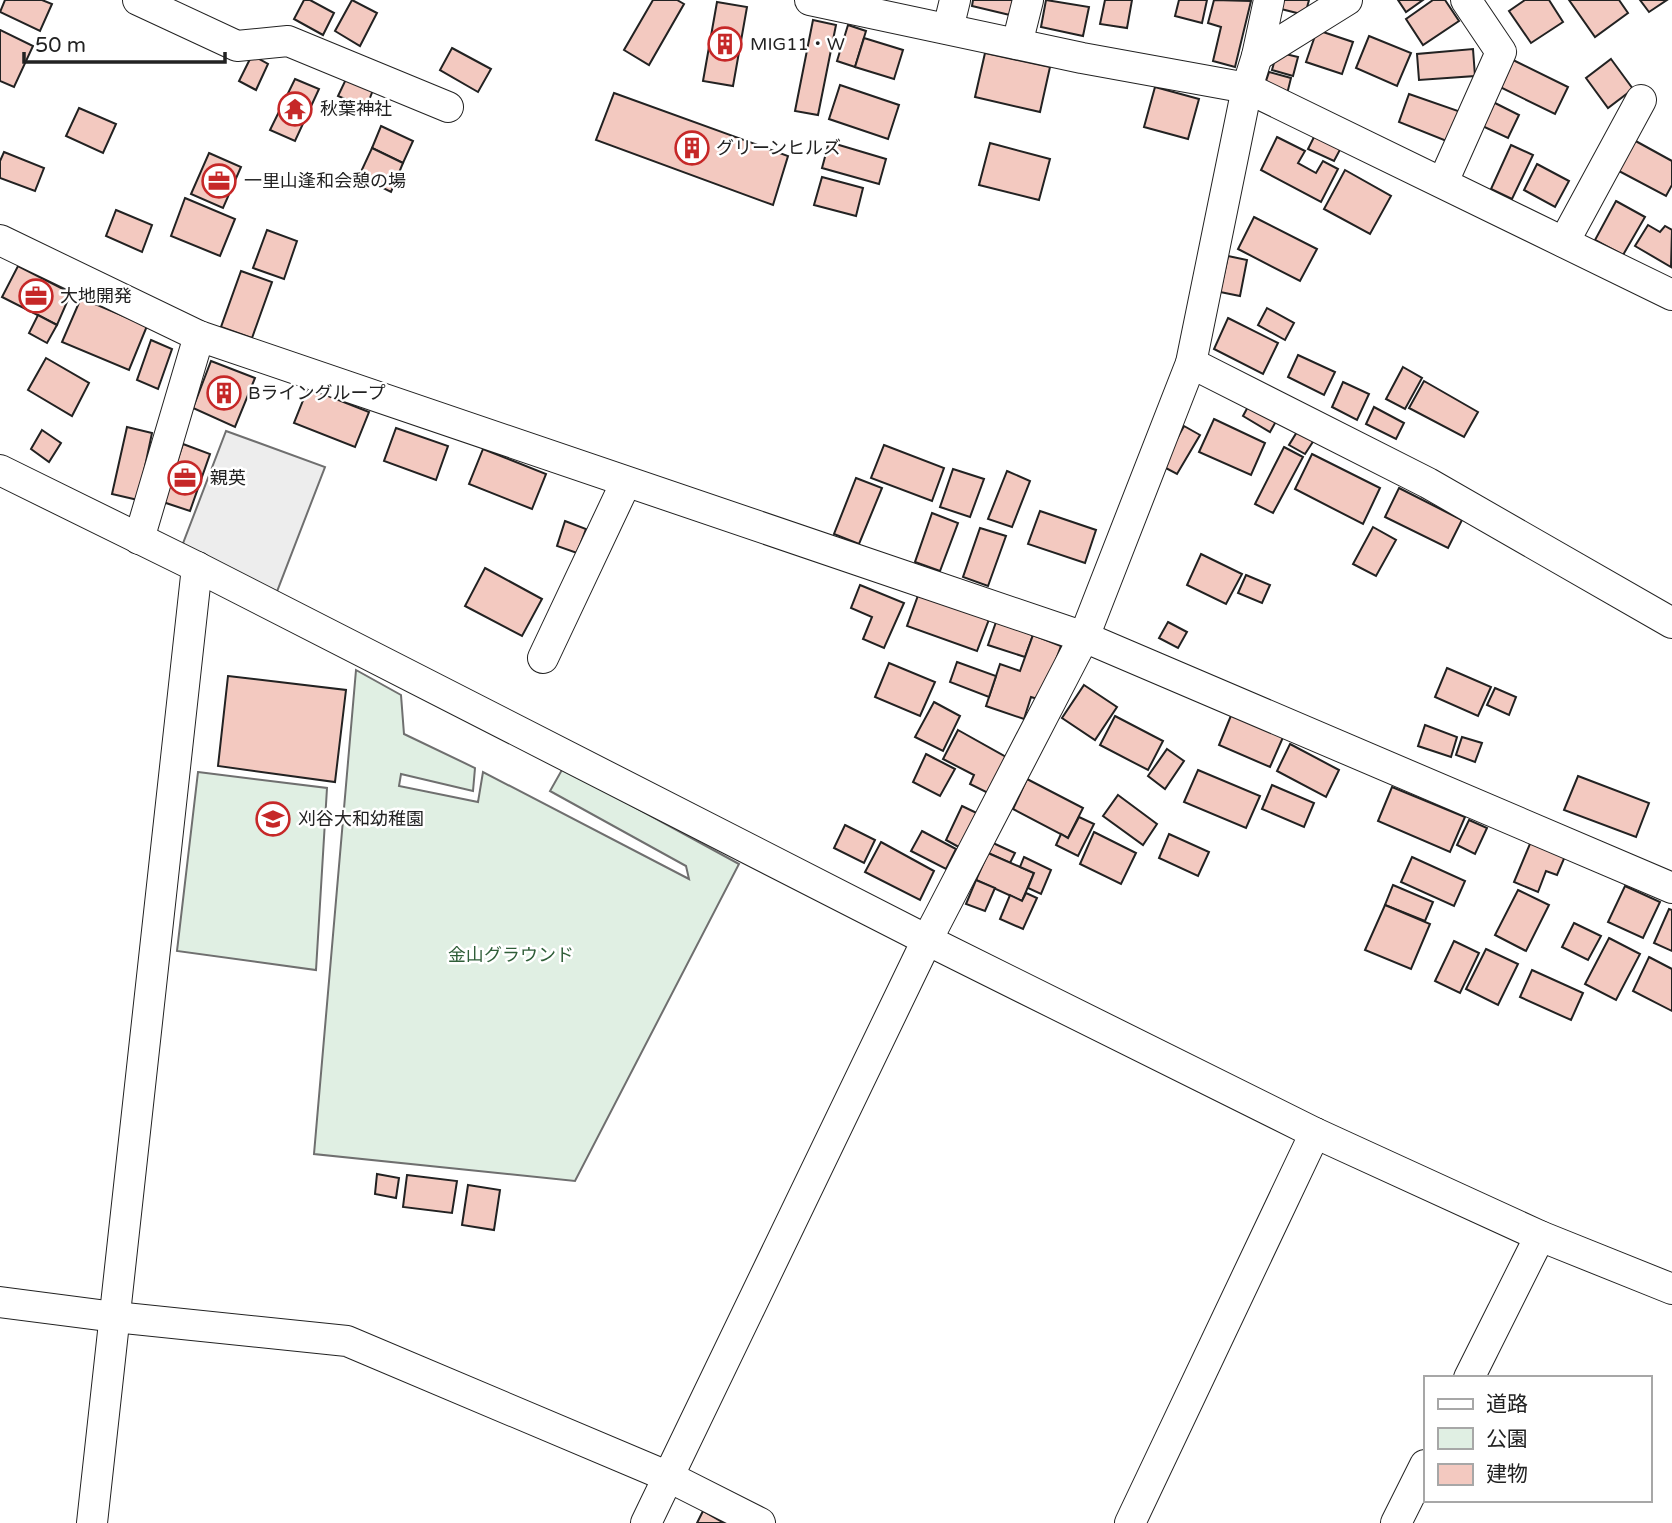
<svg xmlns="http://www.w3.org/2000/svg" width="1672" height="1523" viewBox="0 0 1672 1523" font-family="'Varela Round','Noto Sans JP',sans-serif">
  <rect width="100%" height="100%" fill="#fff"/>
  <g fill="#e0efe3" stroke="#6f6f6f" stroke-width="2">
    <polygon points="356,670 401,695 404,734 475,768 473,791 401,774 399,786 478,802 483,772 689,879 686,866 550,791 563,768 739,864 575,1181 314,1154"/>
    <polygon points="198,772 327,788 316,970 177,951"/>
  </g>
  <polygon fill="#ededed" stroke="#6f6f6f" stroke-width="2" points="226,431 325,467 276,594 182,546"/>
  <g fill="#f3c9c0" stroke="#222" stroke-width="2">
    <polygon points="5,0 42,0 52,4 40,31 0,12"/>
    <polygon points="304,0 310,0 334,13 323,35 294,19"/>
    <polygon points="352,0 377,13 360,46 335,31"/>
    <polygon points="653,0 677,0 684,4 649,65 624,50"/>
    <polygon points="973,0 1018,0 1014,16 972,6"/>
    <polygon points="1046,0 1089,7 1083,36 1041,27"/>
    <polygon points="1105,0 1132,0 1127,28 1100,24"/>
    <polygon points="1179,0 1207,0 1202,23 1175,16"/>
    <polygon points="1214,0 1251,1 1235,67 1213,61 1221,27 1208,23"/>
    <polygon points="1283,0 1309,0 1305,15 1281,9"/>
    <polygon points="1398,0 1423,0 1406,12"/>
    <polygon points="1433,0 1445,0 1459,21 1423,45 1406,19"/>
    <polygon points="1525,0 1549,0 1563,22 1531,43 1509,11"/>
    <polygon points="1569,0 1619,0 1628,13 1595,37"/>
    <polygon points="1640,0 1667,0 1649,12"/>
    <polygon points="717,2 747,7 733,86 703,81"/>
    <polygon points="813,20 836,25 818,115 795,111"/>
    <polygon points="848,25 866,31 855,67 837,61"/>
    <polygon points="0,30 33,46 14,87 0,81"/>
    <polygon points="1317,30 1353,42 1342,74 1306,62"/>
    <polygon points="1369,36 1411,53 1397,86 1356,68"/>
    <polygon points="864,38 903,50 894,79 855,67"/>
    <polygon points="452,48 491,69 478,92 440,70"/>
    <polygon points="1473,49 1475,76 1419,80 1417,54"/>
    <polygon points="1277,52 1298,57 1293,76 1272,70"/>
    <polygon points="985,53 1050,67 1040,112 975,97"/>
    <polygon points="252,55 268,64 256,90 239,81"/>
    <polygon points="1509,58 1568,87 1555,114 1496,85"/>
    <polygon points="1611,59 1633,89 1608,108 1586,78"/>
    <polygon points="1269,72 1291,78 1287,94 1264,87"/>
    <polygon points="347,77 373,90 366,108 338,96"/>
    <polygon points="295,79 319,89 295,141 270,130"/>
    <polygon points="840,85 899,105 888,139 829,119"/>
    <polygon points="1155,87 1199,99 1188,139 1144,127"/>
    <polygon points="614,93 788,156 773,205 596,140"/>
    <polygon points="1409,94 1461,112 1449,142 1399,122"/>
    <polygon points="1489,100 1519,115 1508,138 1478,124"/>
    <polygon points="79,108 116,124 103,153 66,136"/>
    <polygon points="381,126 413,141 403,163 372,148"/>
    <polygon points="1317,131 1343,144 1334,161 1308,149"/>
    <polygon points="1277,137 1305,151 1298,163 1316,173 1323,161 1338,169 1321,202 1261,170"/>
    <polygon points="1632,139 1672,161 1672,185 1666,196 1617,170"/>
    <polygon points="829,142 886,159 879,184 822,168"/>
    <polygon points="990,143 1050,159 1039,200 979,185"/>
    <polygon points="1511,145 1533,155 1512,199 1491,189"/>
    <polygon points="372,148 403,163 391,192 359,176"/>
    <polygon points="4,152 44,168 35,191 0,178 0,161"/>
    <polygon points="209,153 241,167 223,208 191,194"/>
    <polygon points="1537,164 1569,181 1555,207 1524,190"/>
    <polygon points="1345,170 1391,196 1370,234 1324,209"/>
    <polygon points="822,177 863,188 856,216 814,205"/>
    <polygon points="185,198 235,219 220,256 171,236"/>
    <polygon points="1616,201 1645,217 1623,255 1595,240"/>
    <polygon points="116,210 152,225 142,252 106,236"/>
    <polygon points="1254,217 1317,249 1300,281 1238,249"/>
    <polygon points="1648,225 1660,232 1665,226 1672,230 1671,267 1635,246"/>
    <polygon points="267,230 297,241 284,279 253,268"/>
    <polygon points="1228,256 1247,260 1240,296 1220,292"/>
    <polygon points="18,266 71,293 57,325 2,297"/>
    <polygon points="241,271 272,282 252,338 221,327"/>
    <polygon points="81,298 147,326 129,370 62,342"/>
    <polygon points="1267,308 1294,323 1285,340 1258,325"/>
    <polygon points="38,315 57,325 47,343 29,333"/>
    <polygon points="1228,318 1278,343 1263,374 1214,349"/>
    <polygon points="151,340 172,349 158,389 137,380"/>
    <polygon points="1298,355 1335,372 1324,395 1288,377"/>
    <polygon points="46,358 89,383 72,416 28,390"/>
    <polygon points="211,361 255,378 235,427 193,408"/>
    <polygon points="1403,367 1422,378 1405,409 1386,399"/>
    <polygon points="1424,381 1478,412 1464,437 1409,408"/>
    <polygon points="1343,382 1369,394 1357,420 1332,407"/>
    <polygon points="308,388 369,412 355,447 294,423"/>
    <polygon points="1251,401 1279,416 1270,432 1243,416"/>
    <polygon points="1374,407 1404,423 1396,439 1366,424"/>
    <polygon points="1214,419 1265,443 1251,475 1199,452"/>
    <polygon points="1184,426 1200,435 1177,474 1162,466"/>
    <polygon points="127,427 152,433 138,500 112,494"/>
    <polygon points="1300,427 1316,437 1305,454 1289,445"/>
    <polygon points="396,428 448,446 436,480 384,461"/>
    <polygon points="42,430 61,443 49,462 31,449"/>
    <polygon points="183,444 210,454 190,511 163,502"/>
    <polygon points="884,445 944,468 932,501 871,478"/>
    <polygon points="1284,447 1303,457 1273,513 1255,504"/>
    <polygon points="483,449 546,474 532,509 469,484"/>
    <polygon points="1312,454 1380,488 1363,524 1295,489"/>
    <polygon points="953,469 984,479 970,517 940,507"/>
    <polygon points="1007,471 1030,481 1012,527 988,519"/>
    <polygon points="856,478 882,488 859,544 834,534"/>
    <polygon points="1399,488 1462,520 1448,548 1385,517"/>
    <polygon points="1040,511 1096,530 1085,563 1028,544"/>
    <polygon points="932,513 958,523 940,571 915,562"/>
    <polygon points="565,521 586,529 577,553 557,546"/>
    <polygon points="1373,527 1396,540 1376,576 1353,564"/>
    <polygon points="980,528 1006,536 988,586 963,577"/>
    <polygon points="1201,554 1242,574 1226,604 1187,585"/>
    <polygon points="485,568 542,599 522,636 465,606"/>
    <polygon points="1246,575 1270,585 1262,603 1238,593"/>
    <polygon points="860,585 904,603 884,648 863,639 872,617 851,608"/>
    <polygon points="920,590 991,614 977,651 907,626"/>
    <polygon points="996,622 1033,635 1025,657 988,645"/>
    <polygon points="1168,622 1187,632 1178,648 1159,638"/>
    <polygon points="1033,635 1061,646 1041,700 1031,697 1024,719 986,706 1000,664 1020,671"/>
    <polygon points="957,662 996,676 989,697 950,682"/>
    <polygon points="889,663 935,682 920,716 875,697"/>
    <polygon points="1447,668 1491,687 1478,716 1435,697"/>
    <polygon points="228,676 346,690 335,782 218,766"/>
    <polygon points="1084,685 1117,707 1095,740 1062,718"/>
    <polygon points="1495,688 1516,697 1509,715 1487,705"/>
    <polygon points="934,702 960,716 943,751 915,737"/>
    <polygon points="1232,713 1284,735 1270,767 1219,745"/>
    <polygon points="1115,716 1163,741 1148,770 1100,745"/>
    <polygon points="1425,725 1457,737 1451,757 1418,746"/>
    <polygon points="958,730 1006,757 988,793 970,784 974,775 943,759"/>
    <polygon points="1462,737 1482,743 1475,762 1456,755"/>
    <polygon points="1290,744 1339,770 1326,797 1277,771"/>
    <polygon points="1167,749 1184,761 1165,789 1148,776"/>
    <polygon points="926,754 955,769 940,796 913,782"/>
    <polygon points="1198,770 1260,796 1246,828 1184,802"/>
    <polygon points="1578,776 1649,803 1636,837 1564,810"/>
    <polygon points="1027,779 1083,808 1068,838 1013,809"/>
    <polygon points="1272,785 1314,803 1304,827 1262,809"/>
    <polygon points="1392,787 1465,817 1450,852 1378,821"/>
    <polygon points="1118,795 1157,824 1143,845 1103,816"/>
    <polygon points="962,806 983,816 966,851 946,840"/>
    <polygon points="1079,817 1094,824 1078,856 1056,845 1061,834 1068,838"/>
    <polygon points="1469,820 1487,828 1475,854 1457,845"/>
    <polygon points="845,825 875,840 864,863 834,848"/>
    <polygon points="922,831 956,849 946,869 911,851"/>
    <polygon points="1094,832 1136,853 1121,884 1080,864"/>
    <polygon points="1169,834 1209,852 1198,876 1159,858"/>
    <polygon points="1532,839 1566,854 1557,875 1546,871 1538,892 1514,882"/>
    <polygon points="881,842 934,871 920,900 865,872"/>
    <polygon points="993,843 1015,853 1010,863 988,853"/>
    <polygon points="988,853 1034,873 1022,901 976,880"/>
    <polygon points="1024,857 1051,870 1041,894 1028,888 1034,873 1020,867"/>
    <polygon points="1412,857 1465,881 1454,906 1401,882"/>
    <polygon points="976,880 995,888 985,911 966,904"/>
    <polygon points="1393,885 1433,902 1425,921 1385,905"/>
    <polygon points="1625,886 1660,902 1643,938 1608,922"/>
    <polygon points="1518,890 1549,905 1526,951 1495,935"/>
    <polygon points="1026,893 1037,898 1023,929 1000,919 1010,895 1022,901"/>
    <polygon points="1385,905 1430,924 1411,969 1365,950"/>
    <polygon points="1669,909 1672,910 1672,951 1654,943"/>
    <polygon points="1574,923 1601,936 1588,960 1562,947"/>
    <polygon points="1609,938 1640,954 1616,1000 1585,984"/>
    <polygon points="1454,941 1479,953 1460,993 1435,981"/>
    <polygon points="1486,949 1518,964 1498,1005 1466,989"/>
    <polygon points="1649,957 1672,969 1672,1011 1633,991"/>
    <polygon points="1532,970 1583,993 1571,1020 1520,997"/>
    <polygon points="377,1174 399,1178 396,1198 375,1194"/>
    <polygon points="407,1175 457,1181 452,1213 403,1207"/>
    <polygon points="468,1185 500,1190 494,1230 462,1225"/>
    <polygon points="703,1511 724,1523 697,1523"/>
  </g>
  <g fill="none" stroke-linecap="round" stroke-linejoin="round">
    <defs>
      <g id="minor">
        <polyline points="138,0 237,46 288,41 448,107"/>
        <polyline points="810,0 1082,58 1247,88 1672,295"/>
        <polyline points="948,29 955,0"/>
        <polyline points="1017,44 1028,0"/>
        <polyline points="1257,56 1347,0"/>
        <polyline points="1443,182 1501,52 1466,0"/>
        <polyline points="0,240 199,336 1084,637 1672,888"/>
        <polyline points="1564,242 1641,100"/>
        <polyline points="1191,363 1428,483 1672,623"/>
        <polyline points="0,470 197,567 927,940 1315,1133 1540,1236 1672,1289"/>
        <polyline points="139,539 199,336"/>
        <polyline points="543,658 626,482"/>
        <polyline points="0,1302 115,1317 347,1341 669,1477 760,1523"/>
        <polyline points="1469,1378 1540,1236"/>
        <polyline points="92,1523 197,567"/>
        <polyline points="646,1523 927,940 1084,637 1191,363 1247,88 1257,56 1269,0"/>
        <polyline points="1130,1523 1315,1133"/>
        <polyline points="1396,1523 1425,1465"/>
      </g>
    </defs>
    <use href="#minor" stroke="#222" stroke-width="32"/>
    <use href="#minor" stroke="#fff" stroke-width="30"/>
  </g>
  <defs>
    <symbol id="building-ring" viewBox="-11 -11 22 22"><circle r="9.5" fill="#fff" stroke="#c62828" stroke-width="1.5"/><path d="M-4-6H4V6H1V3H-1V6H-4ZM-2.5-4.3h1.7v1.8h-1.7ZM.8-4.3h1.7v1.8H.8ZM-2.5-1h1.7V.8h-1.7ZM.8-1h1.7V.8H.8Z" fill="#c62828"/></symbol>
    <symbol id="temple-ring" viewBox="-11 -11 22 22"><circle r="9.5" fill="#fff" stroke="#c62828" stroke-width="1.5"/><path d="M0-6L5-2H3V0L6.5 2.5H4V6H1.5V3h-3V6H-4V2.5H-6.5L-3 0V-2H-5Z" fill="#c62828"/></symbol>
    <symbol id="office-ring" viewBox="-11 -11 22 22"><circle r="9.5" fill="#fff" stroke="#c62828" stroke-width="1.5"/><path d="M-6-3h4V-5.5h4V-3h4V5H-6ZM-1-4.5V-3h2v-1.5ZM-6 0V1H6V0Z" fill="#c62828"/></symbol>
    <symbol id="school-ring" viewBox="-11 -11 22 22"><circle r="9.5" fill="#fff" stroke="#c62828" stroke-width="1.5"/><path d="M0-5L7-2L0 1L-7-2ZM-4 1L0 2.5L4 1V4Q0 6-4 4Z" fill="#c62828"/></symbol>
  </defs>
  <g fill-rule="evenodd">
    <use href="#building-ring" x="706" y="25" width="38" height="38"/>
    <use href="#temple-ring" x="276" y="90" width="38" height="38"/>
    <use href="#building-ring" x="673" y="129" width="38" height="38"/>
    <use href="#office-ring" x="200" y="162" width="38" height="38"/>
    <use href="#office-ring" x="17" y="277" width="38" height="38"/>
    <use href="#building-ring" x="205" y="374" width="38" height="38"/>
    <use href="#office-ring" x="166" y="459" width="38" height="38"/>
    <use href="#school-ring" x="254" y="800" width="38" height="38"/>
  </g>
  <g text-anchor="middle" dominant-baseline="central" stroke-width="5" stroke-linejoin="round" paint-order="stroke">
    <g font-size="18" fill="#222" stroke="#fff" text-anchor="start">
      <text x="750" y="44">MIG11・W</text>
      <text x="320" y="109">秋葉神社</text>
      <text x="716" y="148">グリーンヒルズ</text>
      <text x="244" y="181">一里山逢和会憩の場</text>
      <text x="60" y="296">大地開発</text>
      <text x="248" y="393">Bライングループ</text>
      <text x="210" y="478">親英</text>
      <text x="298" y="819">刈谷大和幼稚園</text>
    </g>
    <g font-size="18" fill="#2f5e38" stroke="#fff">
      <text x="511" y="955">金山グラウンド</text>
    </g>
  </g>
  <rect x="1424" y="1376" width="228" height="126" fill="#ffffff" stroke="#a7a7a7" stroke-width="2"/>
  <rect x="1438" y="1399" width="35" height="10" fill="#ffffff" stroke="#a7a7a7" stroke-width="2"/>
  <text x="1486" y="1411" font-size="21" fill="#222222">道路</text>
  <rect x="1438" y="1428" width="35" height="21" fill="#e0efe3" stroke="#a7a7a7" stroke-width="2"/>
  <text x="1486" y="1446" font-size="21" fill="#222222">公園</text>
  <rect x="1438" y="1464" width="35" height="21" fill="#f3c9c0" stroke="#a7a7a7" stroke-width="2"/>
  <text x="1486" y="1481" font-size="21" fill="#222222">建物</text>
  <path d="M24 52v10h201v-10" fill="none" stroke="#222222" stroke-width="3.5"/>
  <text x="35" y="52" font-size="21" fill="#222222" stroke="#ffffff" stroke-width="5" paint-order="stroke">50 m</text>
</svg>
